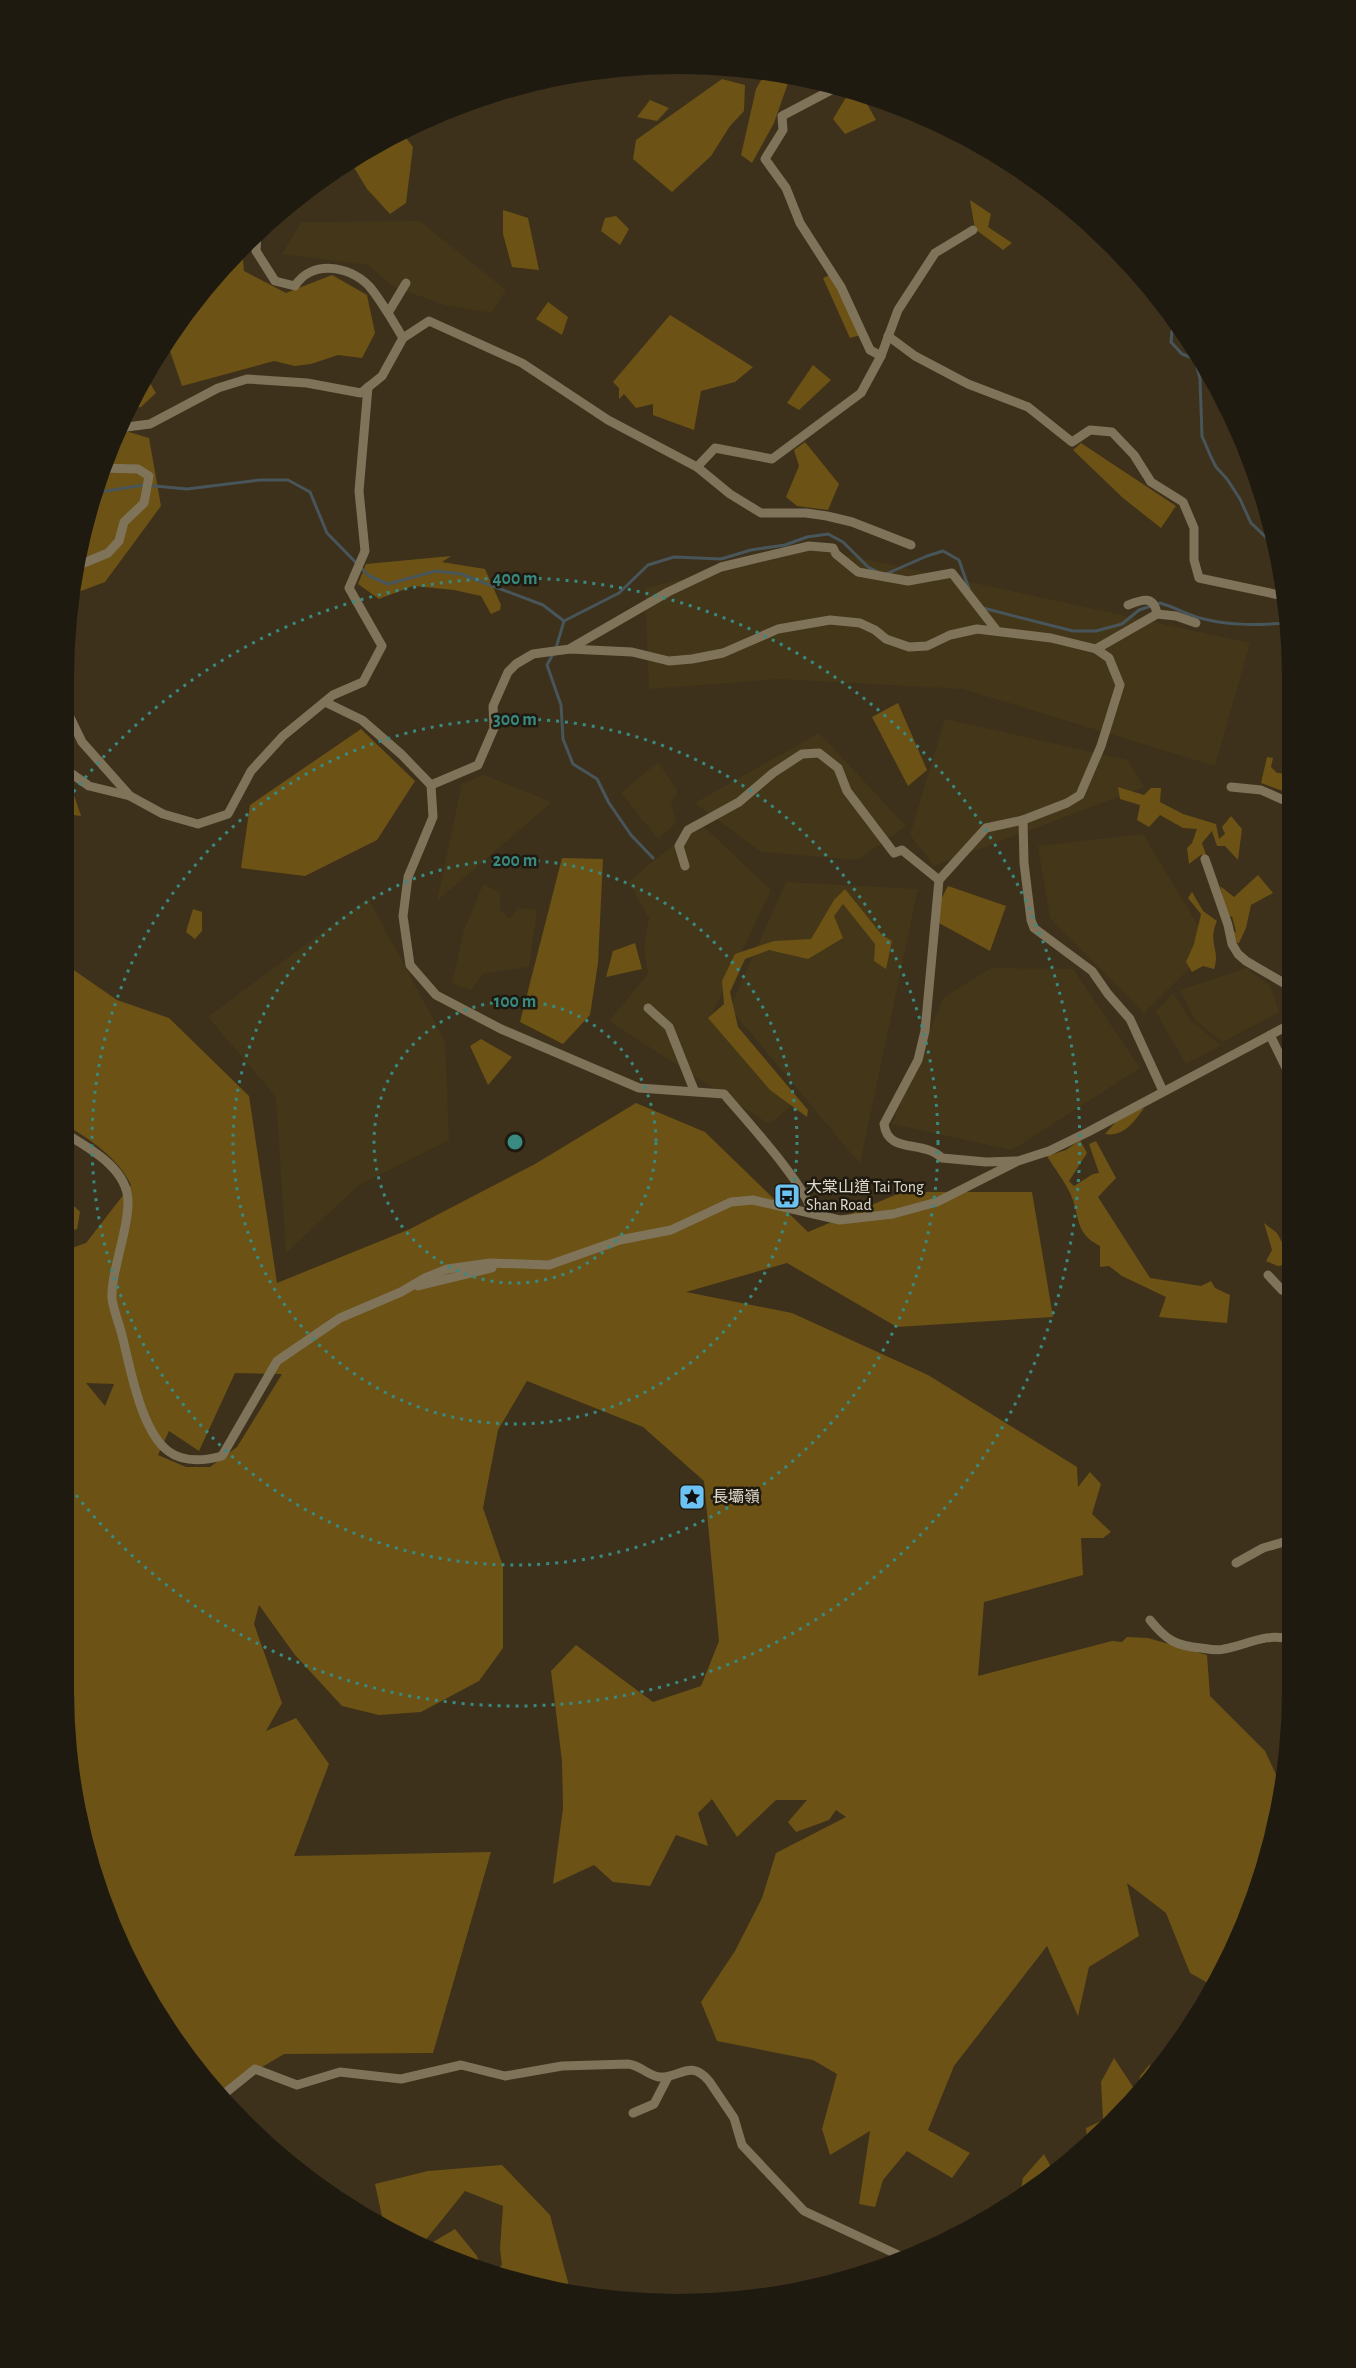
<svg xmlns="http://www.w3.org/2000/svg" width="1356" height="2368" viewBox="0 0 1356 2368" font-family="'Alegreya Sans','Noto Sans TC',sans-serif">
  <rect width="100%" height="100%" fill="#3d311b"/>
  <g fill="#443618">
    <polygon points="419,221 506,290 491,313 445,305 394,287 368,265 282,254 302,222"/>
    <polygon points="814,548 1250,643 1215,766 963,689 780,679 649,689 645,588"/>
    <polygon points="945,719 1128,760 1144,787 934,866 910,835"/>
    <polygon points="819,733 906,826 858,860 761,852 695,803"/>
    <polygon points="658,762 678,792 671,802 676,823 658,839 621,793"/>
    <polygon points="484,775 552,802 437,901 462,784"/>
    <polygon points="700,823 771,890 712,1014 795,1103 769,1124 609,1021 648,974 644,948 649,918 628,882"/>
    <polygon points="1143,834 1211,947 1144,1013 1050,918 1038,846"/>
    <polygon points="786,882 918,889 860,1164 730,1008"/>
    <polygon points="483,884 500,892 500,909 509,919 518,908 537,910 529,967 484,973 471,990 452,984 464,930"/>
    <polygon points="368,898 445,1041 449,1140 359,1185 286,1253 276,1097 208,1017"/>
    <polygon points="991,968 1073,969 1140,1068 1012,1150 892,1124 943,998"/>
    <polygon points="1247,968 1271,987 1279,1012 1223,1042 1195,1020 1180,990"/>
    <polygon points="1173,993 1191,1021 1221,1045 1186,1064 1156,1012"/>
  </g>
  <g fill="#6c5214" fill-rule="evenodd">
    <polygon points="764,75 788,83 774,123 752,163 741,155 756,89"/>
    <polygon points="722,79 745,85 744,111 730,126 711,156 672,192 633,159 636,140"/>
    <polygon points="853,91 866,102 876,120 845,134 833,119 845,99"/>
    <polygon points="650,100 669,108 657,121 637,117"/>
    <polygon points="400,130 413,147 406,203 390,214 367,189 350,161"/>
    <polygon points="970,200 991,214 988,227 1012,243 1003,250 975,229"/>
    <polygon points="503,210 528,218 539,270 512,267 503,234"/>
    <polygon points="616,216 629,229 620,245 601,231 605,218"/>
    <polygon points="242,248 244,271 286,293 332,275 367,295 375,333 362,358 338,355 311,364 295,366 274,361 182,386 170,351 163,346 216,272"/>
    <polygon points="830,275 860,335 850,338 823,278"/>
    <polygon points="548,302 568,317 562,335 536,319"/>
    <polygon points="670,315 753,367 735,382 701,391 694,430 653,415 653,404 636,408 624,394 619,399 619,388 613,382"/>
    <polygon points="813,365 831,380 799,410 787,403"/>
    <polygon points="144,373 156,393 141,407 128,408"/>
    <polygon points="119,429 149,438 161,506 105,582 73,594 96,481"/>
    <polygon points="805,442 839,484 828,510 797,506 786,497 799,466 794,450"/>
    <polygon points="1081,443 1176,506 1161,528 1123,498 1073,450"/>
    <polygon points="451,556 442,562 485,569 501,605 500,610 491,614 481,596 454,590 413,586 379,599 358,584 366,564"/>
    <polygon points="898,703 927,770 908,786 872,717"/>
    <polygon points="361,729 415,781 377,840 305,876 241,868 250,805"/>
    <polygon points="1267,757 1273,758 1271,767 1277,773 1288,774 1288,793 1261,783"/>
    <polygon points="65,768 81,816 65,814"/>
    <polygon points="1118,787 1144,795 1151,788 1161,788 1160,802 1183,814 1216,824 1219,839 1225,834 1222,827 1231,816 1242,829 1238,860 1225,846 1217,846 1212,831 1202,843 1207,858 1201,860 1202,854 1189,864 1187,848 1192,843 1197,829 1183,828 1160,815 1149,827 1137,820 1140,805 1120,799"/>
    <polygon points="562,858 603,859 598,963 590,1015 563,1044 520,1022"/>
    <polygon points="1258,875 1273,893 1251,905 1246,928 1239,943 1236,943 1232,931 1236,932 1232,916 1228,918 1220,886 1234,897"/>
    <polygon points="948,886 1006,906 990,951 939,923 939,903"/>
    <polygon points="845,889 882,935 892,941 886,969 874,961 875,944 843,904 834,916 843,938 808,959 769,950 745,959 730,992 738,1027 808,1110 807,1117 770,1090 708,1018 724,1004 722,981 735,954 774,941 811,939 834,900"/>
    <path d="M 1192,892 L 1203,911 L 1217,921 C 1207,943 1221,950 1214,969 L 1203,966 L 1192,972 L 1186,962 L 1194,944 L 1201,914 L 1188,898 Z"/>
    <polygon points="193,909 202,912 202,931 195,939 186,932"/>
    <polygon points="635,943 642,969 606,977 613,951"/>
    <path d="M 65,964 L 117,1000 L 169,1018 L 249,1096 L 277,1283 L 410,1229 L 535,1164 L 636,1103 L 705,1132 L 808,1232 L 902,1192 L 1032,1192 L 1053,1317 L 897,1327 L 787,1263 L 686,1292 L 792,1313 L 928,1375 L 1077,1467 L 1078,1487 L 1090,1472 L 1101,1484 L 1092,1514 L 1111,1532 L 1103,1538 L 1081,1538 L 1083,1575 L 984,1602 L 978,1676 L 1112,1641 L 1122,1642 L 1127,1637 L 1148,1638 L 1207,1655 L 1210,1696 L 1265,1751 L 1281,1785 L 1260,1887 L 1215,1987 L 1190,1973 L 1166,1913 L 1127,1883 L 1139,1936 L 1089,1967 L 1078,2016 L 1047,1946 L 954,2066 L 928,2130 L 970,2153 L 952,2178 L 907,2151 L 883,2180 L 875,2207 L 859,2204 L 870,2131 L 830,2155 L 822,2129 L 837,2074 L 813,2060 L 717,2041 L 701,2002 L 735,1951 L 762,1898 L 776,1853 L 846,1817 L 836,1810 L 829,1820 L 796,1832 L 788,1822 L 807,1800 L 776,1800 L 737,1837 L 712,1799 L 698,1813 L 708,1846 L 676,1835 L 650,1886 L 613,1882 L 594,1865 L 553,1884 L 563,1808 L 562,1761 L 551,1671 L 576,1645 L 653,1702 L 701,1686 L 719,1641 L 704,1481 L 643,1427 L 527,1381 L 498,1430 L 483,1508 L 503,1566 L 503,1648 L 479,1681 L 421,1712 L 379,1715 L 342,1706 L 295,1655 L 259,1605 L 254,1624 L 282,1703 L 266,1731 L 296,1718 L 329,1764 L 294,1856 L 491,1852 L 433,2053 L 284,2054 L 216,2094 L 190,2064 L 127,1962 L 96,1887 L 68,1771 L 66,1250 L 86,1243 L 131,1185 C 118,1158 91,1140 66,1125 ZM 235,1373 L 282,1374 L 237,1447 L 210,1467 L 186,1467 L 158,1455 L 169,1431 L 199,1451 ZM 86,1383 L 114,1384 L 105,1406 Z"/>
    <polygon points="481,1039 512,1057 488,1085 470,1046"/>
    <path d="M 1144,1108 C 1134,1122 1124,1137 1105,1134 L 1122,1115 Z"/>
    <path d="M 1080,1140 L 1087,1153 L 1069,1181 L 1074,1186 L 1093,1174 L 1099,1173 L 1089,1144 L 1096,1141 L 1116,1178 L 1098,1197 L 1150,1278 L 1201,1286 L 1211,1281 L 1215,1288 L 1230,1295 L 1227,1323 L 1159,1317 L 1166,1297 L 1122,1276 L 1109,1266 L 1100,1267 L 1100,1246 C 1073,1232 1081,1216 1070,1193 C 1064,1180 1054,1168 1047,1156 L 1066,1150 Z"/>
    <polygon points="66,1198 80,1212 77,1229 66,1233"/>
    <polygon points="1264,1223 1277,1233 1283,1244 1290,1249 1290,1264 1278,1266 1266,1261 1272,1250"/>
    <polygon points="1114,2058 1137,2093 1140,2076 1150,2064 1148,2085 1141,2095 1088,2147 1086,2128 1103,2120 1101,2082"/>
    <polygon points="1044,2154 1050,2165 1049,2177 1019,2199 1023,2178"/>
    <polygon points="502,2165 550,2215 569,2286 564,2293 518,2284 493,2274 502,2265 500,2249 503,2206 465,2191 420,2247 385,2230 375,2184 428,2171"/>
    <polygon points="455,2229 477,2256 482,2270 423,2248"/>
  </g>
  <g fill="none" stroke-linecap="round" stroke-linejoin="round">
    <g stroke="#48555a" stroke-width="3">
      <polyline points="1180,325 1172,331 1171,342 1182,354 1195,359 1200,379 1202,436 1211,457 1216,467 1227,479 1240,499 1251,523 1276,547"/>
      <polyline points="93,493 144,485 187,489 260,480 288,480 310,492 327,533 369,576 388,584 436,571 461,574 543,605 564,621"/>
      <polyline points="886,574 927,556 943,551 959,560 969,589"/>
      <path d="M 983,608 L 1073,631 L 1096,631 L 1122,624 L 1139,610 L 1160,603 C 1175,607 1189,616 1204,619 C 1232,626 1259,625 1288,623"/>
      <polyline points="556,648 564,621 619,593 648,565 674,557 721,559 751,550 785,545 807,537 828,534 843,542 868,567 878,572"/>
      <polyline points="553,654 547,665 561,705 563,739 573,764 597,779 609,803 631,835 653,858"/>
    </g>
    <g stroke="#7f735a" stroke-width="9">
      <polyline points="837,87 782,116 783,130 765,159 786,188 800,223 841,287 870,350 881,356"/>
      <path d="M 257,233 L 256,251 L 275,281 L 295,286 C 311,260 349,265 369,286 C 376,294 382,304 388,313"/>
      <polyline points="888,336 915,356 968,384 1028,407 1072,442 1090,430 1112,432 1134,455 1151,482 1183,502 1194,528 1194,560 1199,578 1284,596"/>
      <polyline points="403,338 388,313 406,283"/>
      <polyline points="119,428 150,424 218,388 247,379 307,383 361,393 382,376 403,338 429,321 522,363 608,420 697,467 730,494 761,513 806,513 827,516 852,522 911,545"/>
      <polyline points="697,467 715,448 772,459 861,393 881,356 898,310 935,253 973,230"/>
      <polyline points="79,565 108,553 119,541 124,522 144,503 149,476 138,469 101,468"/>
      <path d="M 1128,605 C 1141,600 1154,594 1157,614"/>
      <polyline points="571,648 668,592 721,567 809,546 833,548 836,554 858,572 908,581 952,573 997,631"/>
      <polyline points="1096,649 1157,614 1176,616 1196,623"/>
      <path d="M 325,702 L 362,720 L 401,754 L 431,785 L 433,817 L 408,877 L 403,916 L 410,965 L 436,995 L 501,1029 L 639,1088 L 724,1094 C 744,1118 807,1186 812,1213"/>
      <polyline points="65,707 82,742 130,796 163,814 198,824 228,814 251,771 283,736 333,695 363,682 382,646 349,588 365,551 359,491 368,387"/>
      <polyline points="65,769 89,786 130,796"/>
      <path d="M 431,785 L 478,765 L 494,728 L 493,706 L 508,672 L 516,664 L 533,654 L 570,649 L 632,652 L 669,661 L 692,659 L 723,653 L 778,629 L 830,620 L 860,623 L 875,630 L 886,639 L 909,647 L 927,646 L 950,635 L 977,629 L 1051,638 L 1096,649 L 1109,658 L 1120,685 L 1101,746 L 1080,795 L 1067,803 L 1023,820 L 986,828 L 939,880 L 925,1031 L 918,1060 L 884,1124 C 888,1155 923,1139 942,1158 L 986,1162 L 1016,1161"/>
      <polyline points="1231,787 1261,790 1288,802"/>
      <polyline points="1023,820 1024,863 1031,920 1034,928 1092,971 1108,994 1130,1019 1163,1091"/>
      <polyline points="1205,859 1228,925 1232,944 1238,954 1246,961 1289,986"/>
      <polyline points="685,866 679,846 688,830 739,802 773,773 802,754 819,753 838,768 847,791 894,853 902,850 939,880"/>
      <polyline points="648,1008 669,1027 694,1090"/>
      <polyline points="1270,1035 1289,1074"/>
      <path d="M 66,1134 C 91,1149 129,1170 128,1203 C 128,1221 122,1240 118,1258 C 115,1272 111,1285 112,1299 C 114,1312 119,1323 122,1335 C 130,1367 141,1431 168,1451 C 184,1463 204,1461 222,1456 L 277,1361 L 340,1318 L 401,1292 L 425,1278 L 447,1269 L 490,1263 L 549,1265 L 620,1240 L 671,1230 L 731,1202 L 753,1200 L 840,1220 L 893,1214 L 937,1202 L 1018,1161 L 1049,1151 L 1088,1132 L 1289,1025"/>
      <polyline points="789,1208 794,1196 800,1190"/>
      <polyline points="1268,1275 1282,1290 1290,1294"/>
      <polyline points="418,1286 492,1268"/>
      <polyline points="1236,1563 1263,1548 1291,1540"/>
      <path d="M 1150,1620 C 1166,1640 1176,1646 1201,1648 C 1208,1649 1217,1651 1224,1649 C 1250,1644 1264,1633 1291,1639"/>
      <path d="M 219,2098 L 255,2069 L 297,2085 L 340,2072 L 401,2079 L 461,2065 L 505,2076 L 562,2066 L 628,2064 C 640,2065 647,2075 659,2077 C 679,2079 690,2058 709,2081 L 734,2118 L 742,2145 L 804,2211 L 909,2260"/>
      <polyline points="633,2113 654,2104 668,2077"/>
    </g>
  </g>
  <g fill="none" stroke="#398a81" stroke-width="3" stroke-dasharray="3 6">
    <circle cx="515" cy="1142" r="141"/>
    <circle cx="515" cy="1142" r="282"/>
    <circle cx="515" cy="1142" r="423"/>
    <path d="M68 799A564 564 0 1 1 68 1485"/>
  </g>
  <defs>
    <symbol id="bus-square" viewBox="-11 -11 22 22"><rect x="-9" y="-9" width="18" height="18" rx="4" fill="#6cc2f3" stroke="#1f1a10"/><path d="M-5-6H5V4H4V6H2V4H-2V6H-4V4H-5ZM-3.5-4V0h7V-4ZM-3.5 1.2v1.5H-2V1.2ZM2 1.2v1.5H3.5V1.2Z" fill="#111"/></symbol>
    <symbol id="sight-square" viewBox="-11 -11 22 22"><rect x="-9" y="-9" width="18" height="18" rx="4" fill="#6cc2f3" stroke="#1f1a10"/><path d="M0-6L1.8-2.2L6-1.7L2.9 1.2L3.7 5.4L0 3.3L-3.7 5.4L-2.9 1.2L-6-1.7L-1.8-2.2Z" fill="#111"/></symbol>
  </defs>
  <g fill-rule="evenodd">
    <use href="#bus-square" x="772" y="1181" width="30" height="30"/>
    <use href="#sight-square" x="677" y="1482" width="30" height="30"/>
  </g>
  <g text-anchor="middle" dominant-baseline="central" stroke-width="5" stroke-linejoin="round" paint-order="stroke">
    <g font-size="16" fill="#e0d9cc" stroke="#1f1a10" text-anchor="start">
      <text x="806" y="1187">大棠山道 Tai Tong<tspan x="806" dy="18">Shan Road</tspan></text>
      <text x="712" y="1497">長壩嶺</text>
    </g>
  </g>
  <path d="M0 0H1356V2368H0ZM678 74H678A604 604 0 0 1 1282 678V1690A604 604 0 0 1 678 2294H678A604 604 0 0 1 74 1690V678A604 604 0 0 1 678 74Z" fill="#1f1a10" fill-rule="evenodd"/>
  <circle cx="515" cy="1142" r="9" fill="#398a81" stroke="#1f1a10" stroke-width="3"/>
  <g font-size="18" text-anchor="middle" font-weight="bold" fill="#398a81" stroke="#1f1a10" stroke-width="5" stroke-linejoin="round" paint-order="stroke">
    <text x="515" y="584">400 m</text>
    <text x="515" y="725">300 m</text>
    <text x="515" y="866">200 m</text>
    <text x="515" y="1007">100 m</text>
  </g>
</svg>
